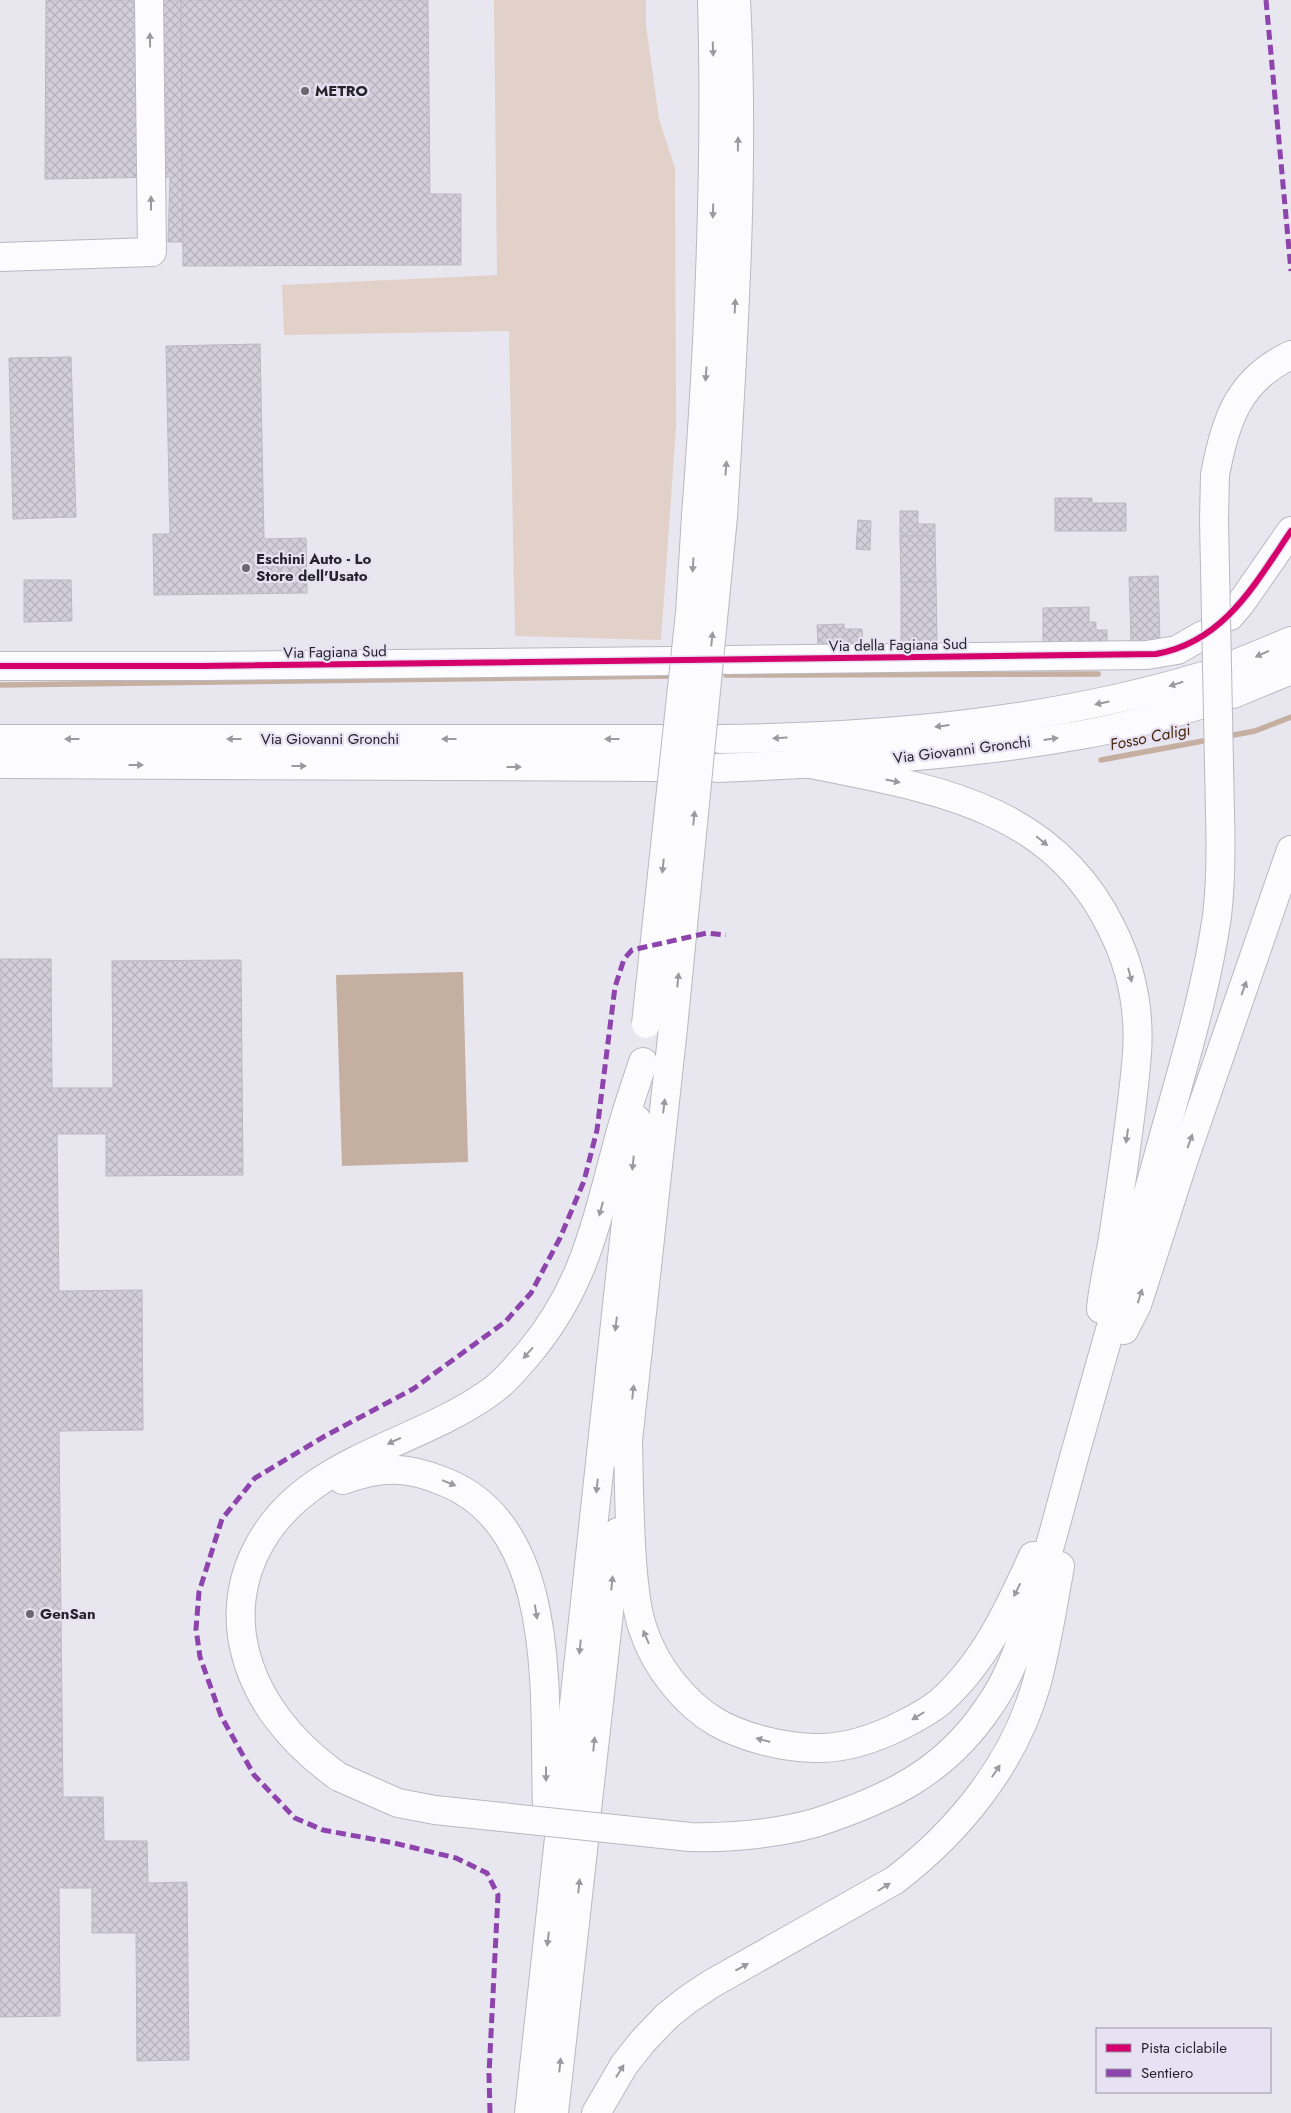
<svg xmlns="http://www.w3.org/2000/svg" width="1291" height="2113" viewBox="0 0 1291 2113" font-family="Jost,sans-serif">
  <defs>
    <pattern id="building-cross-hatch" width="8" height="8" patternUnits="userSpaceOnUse" patternTransform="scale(1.25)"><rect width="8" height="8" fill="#d2cfda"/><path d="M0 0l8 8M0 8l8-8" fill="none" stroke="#b4b2bb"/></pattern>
  </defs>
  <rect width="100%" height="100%" fill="#e8e6ef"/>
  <polygon fill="#e2d1c8" points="494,0 646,0 646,25 659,119 675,168 676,427 661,640 515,636 509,331 284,335 282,285 497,275"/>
  <polygon fill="#c4afa1" points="463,972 468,1162 342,1166 336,975"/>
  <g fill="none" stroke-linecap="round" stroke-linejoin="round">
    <g stroke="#c4afa1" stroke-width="5.5">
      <polyline points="726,675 1098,674"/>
      <polyline points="0,685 669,676"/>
      <polyline points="1234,735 1255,731 1291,717"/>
      <polyline points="1101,760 1203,741"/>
    </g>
  </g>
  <g fill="url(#building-cross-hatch)" stroke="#bbbac1">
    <polygon points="46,0 181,0 183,242 168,242 170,177 45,179"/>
    <polygon points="181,0 428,0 430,194 461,194 461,265 183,266"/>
    <polygon points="260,344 264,539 306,538 307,593 154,595 153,534 170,534 166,346"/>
    <polygon points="71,357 76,517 13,519 9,358"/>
    <polygon points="1055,498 1092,498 1092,503 1126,503 1126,531 1055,531"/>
    <polygon points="900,511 918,511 918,524 935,524 935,536 900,536"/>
    <polygon points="858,520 871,521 870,550 856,549"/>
    <polygon points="900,536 935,536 936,582 901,582"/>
    <polygon points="1158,576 1160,641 1131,642 1129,577"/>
    <polygon points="24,580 71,580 72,621 24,622"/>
    <polygon points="901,582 936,582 937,646 901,646"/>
    <polygon points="1089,607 1089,622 1096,622 1096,630 1107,630 1107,643 1043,644 1043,608"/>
    <polygon points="844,624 844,629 862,629 863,643 818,645 817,625"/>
    <polygon points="0,959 51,959 52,1088 113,1088 112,961 241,960 243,1175 106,1176 106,1134 57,1134 59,1291 142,1290 143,1430 59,1431 63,1797 103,1797 104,1841 147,1841 148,1883 187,1882 189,2060 137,2061 136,1933 92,1933 92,1888 59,1888 60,2016 0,2017"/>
  </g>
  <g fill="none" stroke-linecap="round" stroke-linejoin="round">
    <defs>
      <g id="minor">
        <polyline points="0,257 152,252 149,0"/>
        <polyline points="1230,616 1241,603 1291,531"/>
        <polyline points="727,660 1147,655 1177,650 1203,635"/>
        <polyline points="0,666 203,666 670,661"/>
      </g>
      <g id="major">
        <polyline points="1233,665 1291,641"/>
        <polyline points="1233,694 1291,670"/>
        <polyline points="0,739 660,739"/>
        <path d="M 720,739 C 882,737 1047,723 1203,676"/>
        <polyline points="0,764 658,767"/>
        <path d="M 717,768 C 840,763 964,756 1086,734 C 1125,727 1164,716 1203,704"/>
      </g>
      <g id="highway">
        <path d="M 1215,475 C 1225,421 1238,380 1291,355"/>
        <path d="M 696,516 C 709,344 717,173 712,0"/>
        <path d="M 723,517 C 733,345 745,172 736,0"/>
        <path d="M 811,764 C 933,789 1052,805 1112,929 C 1132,969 1140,1010 1137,1054 C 1132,1115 1122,1177 1113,1238 C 1109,1262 1103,1285 1101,1309"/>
        <polyline points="1124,1330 1137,1305 1183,1162 1291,850"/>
        <path d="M 628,1440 C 629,1484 629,1529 633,1573 C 635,1593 637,1613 644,1632 C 656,1667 684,1703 716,1722 C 744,1738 782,1747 814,1748 C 846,1749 877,1738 904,1724 C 916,1718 929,1711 940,1702 C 984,1663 1009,1609 1033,1556"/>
        <polyline points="626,1459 673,1028"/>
        <path d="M 343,1480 C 382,1466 407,1466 445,1482 C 561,1528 543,1704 547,1806"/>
        <path d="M 339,1777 C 291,1743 251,1696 242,1636 C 238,1607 242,1581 254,1555 C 297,1461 410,1448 486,1395 C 503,1384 516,1368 529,1353 C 584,1287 595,1226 617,1146 C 624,1117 634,1090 643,1062"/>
        <polyline points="563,1806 637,1120"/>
        <polyline points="587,1810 618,1532"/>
        <path d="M 815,1823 C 888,1799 944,1773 988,1708 C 1011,1676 1022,1640 1033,1603 C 1050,1550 1063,1496 1078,1443 C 1107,1342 1135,1240 1163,1139 C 1183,1066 1206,992 1217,916 C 1221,882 1221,847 1220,813"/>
        <polyline points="529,2113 559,1838"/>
        <polyline points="554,2113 584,1841"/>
        <path d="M 596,2113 L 624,2065 L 643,2041 L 667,2016 L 687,2000 L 711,1984 L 895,1880 C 960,1830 1015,1762 1037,1682 C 1047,1644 1053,1605 1060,1566"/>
      </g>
    </defs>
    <use href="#minor" stroke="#bab8c0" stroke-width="30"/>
    <use href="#major" stroke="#bab8c0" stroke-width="30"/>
    <use href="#highway" stroke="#bab8c0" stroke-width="30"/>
    <use href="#minor" stroke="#fcfbfd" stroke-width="28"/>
    <use href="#major" stroke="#fcfbfd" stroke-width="28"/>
    <use href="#highway" stroke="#fcfbfd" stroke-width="28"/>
    <defs>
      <g id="highway-bridge">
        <polyline points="1215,475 1214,520 1220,813"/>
        <polyline points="646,1024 690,613 696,516"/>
        <polyline points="673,1028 723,517"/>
        <path d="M 339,1777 L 398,1803 L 435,1810 L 690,1837 C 733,1838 774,1834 815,1823"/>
      </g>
    </defs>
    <use href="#highway-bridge" stroke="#bab8c0" stroke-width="30" stroke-linecap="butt"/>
    <use href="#highway-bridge" stroke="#fcfbfd" stroke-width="28"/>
    <g stroke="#8e44ad" stroke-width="5" stroke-dasharray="10 5" stroke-linecap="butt">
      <polyline points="1266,0 1291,271"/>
      <polyline points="490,2113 489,2074 498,1895 487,1873 456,1858 394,1843 323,1830 295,1818 254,1775 221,1716 200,1657 196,1629 199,1592 222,1519 255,1478 325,1436 413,1389 505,1322 531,1293 560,1238 584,1181 597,1130 615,987 624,959 632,950 707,933 726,935"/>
    </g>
    <defs>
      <path id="cycleway" d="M 0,666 L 203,666 L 1156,654 C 1224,642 1255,584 1291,531"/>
    </defs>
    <use href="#cycleway" stroke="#e6e2f3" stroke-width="9"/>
    <use href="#cycleway" stroke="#d6006c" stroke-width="6"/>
  </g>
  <defs><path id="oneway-solid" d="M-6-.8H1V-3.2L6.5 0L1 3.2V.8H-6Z" transform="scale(1.25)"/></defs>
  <g fill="#9b9a9e">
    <use href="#oneway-solid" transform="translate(150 40) rotate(-91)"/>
    <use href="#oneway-solid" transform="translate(713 49) rotate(88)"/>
    <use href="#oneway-solid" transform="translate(738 144) rotate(-89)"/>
    <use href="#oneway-solid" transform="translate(151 203) rotate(-90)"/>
    <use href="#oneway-solid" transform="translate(713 211) rotate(92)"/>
    <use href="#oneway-solid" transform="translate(735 306) rotate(-87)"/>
    <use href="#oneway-solid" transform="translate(706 374) rotate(94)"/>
    <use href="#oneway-solid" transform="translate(726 468) rotate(-86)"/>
    <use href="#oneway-solid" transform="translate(693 565) rotate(94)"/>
    <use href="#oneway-solid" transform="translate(712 639) rotate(-84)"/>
    <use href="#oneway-solid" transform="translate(1262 654) rotate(156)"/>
    <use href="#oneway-solid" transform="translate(1176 684) rotate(163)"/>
    <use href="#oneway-solid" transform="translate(1102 703) rotate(168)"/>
    <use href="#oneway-solid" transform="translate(942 726) rotate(173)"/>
    <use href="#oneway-solid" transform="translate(780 738) rotate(177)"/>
    <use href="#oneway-solid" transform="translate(72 739) rotate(-180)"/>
    <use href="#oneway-solid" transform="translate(234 739) rotate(-180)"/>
    <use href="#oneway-solid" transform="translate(449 739) rotate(-180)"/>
    <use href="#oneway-solid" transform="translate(612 739) rotate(-180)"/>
    <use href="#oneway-solid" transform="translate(1051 739) rotate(-8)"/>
    <use href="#oneway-solid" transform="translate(136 765)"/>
    <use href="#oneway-solid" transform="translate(299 766)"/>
    <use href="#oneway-solid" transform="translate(514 767)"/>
    <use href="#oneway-solid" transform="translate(893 781) rotate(12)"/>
    <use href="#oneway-solid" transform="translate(694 818) rotate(-84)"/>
    <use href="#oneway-solid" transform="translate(1042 841) rotate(39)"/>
    <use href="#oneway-solid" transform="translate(663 866) rotate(96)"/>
    <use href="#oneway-solid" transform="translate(1130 975) rotate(76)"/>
    <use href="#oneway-solid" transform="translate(678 980) rotate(-84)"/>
    <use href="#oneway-solid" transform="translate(1244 988) rotate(-70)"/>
    <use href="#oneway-solid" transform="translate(664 1106) rotate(-83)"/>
    <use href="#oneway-solid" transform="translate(1127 1136) rotate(98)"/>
    <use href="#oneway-solid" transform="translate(1190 1141) rotate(-70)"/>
    <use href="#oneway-solid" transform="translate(633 1163) rotate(96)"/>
    <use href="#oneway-solid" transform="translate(601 1209) rotate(105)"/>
    <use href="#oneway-solid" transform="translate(1140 1296) rotate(-72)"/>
    <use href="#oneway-solid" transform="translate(616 1324) rotate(97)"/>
    <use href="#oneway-solid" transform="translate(528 1353) rotate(131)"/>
    <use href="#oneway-solid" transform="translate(633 1392) rotate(-84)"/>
    <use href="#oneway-solid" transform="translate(394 1441) rotate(155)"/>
    <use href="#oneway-solid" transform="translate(449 1483) rotate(22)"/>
    <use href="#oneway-solid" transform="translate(597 1486) rotate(96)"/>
    <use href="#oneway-solid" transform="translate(612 1583) rotate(-84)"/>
    <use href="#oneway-solid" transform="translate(1017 1590) rotate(116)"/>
    <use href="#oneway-solid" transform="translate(536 1612) rotate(81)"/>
    <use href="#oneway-solid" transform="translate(646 1637) rotate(-113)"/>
    <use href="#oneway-solid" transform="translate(580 1647) rotate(96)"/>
    <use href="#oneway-solid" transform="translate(918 1716) rotate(148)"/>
    <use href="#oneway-solid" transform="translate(763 1740) rotate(-165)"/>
    <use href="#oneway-solid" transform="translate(594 1744) rotate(-84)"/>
    <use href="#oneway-solid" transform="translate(996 1771) rotate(-56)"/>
    <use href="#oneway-solid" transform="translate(546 1774) rotate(90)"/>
    <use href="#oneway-solid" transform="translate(579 1886) rotate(-84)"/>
    <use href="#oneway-solid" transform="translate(884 1887) rotate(-32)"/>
    <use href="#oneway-solid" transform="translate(548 1939) rotate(97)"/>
    <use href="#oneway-solid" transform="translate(742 1967) rotate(-29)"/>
    <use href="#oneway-solid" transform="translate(560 2065) rotate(-84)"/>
    <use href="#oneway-solid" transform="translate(620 2071) rotate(-58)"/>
  </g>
  <g fill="#69686f" stroke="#e6e2f3" stroke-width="2">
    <circle cx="305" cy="91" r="5"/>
    <circle cx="246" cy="568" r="5"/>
    <circle cx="30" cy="1614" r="5"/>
  </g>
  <g text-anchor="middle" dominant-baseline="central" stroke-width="4.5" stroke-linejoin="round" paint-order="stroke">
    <g font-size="15" font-weight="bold" fill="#25242a" stroke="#e6e2f3" text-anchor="start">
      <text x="315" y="91">METRO</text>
      <text x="256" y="559">Eschini Auto - Lo<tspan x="256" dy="17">Store dell'Usato</tspan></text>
      <text x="40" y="1614">GenSan</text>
    </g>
    <g font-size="15" fill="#25242a" stroke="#e6e2f3">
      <text transform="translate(898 645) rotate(-1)">Via della Fagiana Sud</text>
      <text transform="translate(335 652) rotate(-1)">Via Fagiana Sud</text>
      <text x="330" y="739">Via Giovanni Gronchi</text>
      <text transform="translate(962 750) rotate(-7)">Via Giovanni Gronchi</text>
    </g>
    <g font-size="16" font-style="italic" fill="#472709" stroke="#e6e2f3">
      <text transform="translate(1150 737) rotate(-11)">Fosso Caligi</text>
    </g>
  </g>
  <rect x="1096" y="2028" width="175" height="65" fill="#e6e2f3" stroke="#9996a3"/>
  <rect x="1106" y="2044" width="25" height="8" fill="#d6006c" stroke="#9996a3"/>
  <text x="1141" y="2053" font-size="15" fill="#25242a">Pista ciclabile</text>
  <rect x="1106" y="2069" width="25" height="8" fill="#8e44ad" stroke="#9996a3"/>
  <text x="1141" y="2078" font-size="15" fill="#25242a">Sentiero</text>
</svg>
